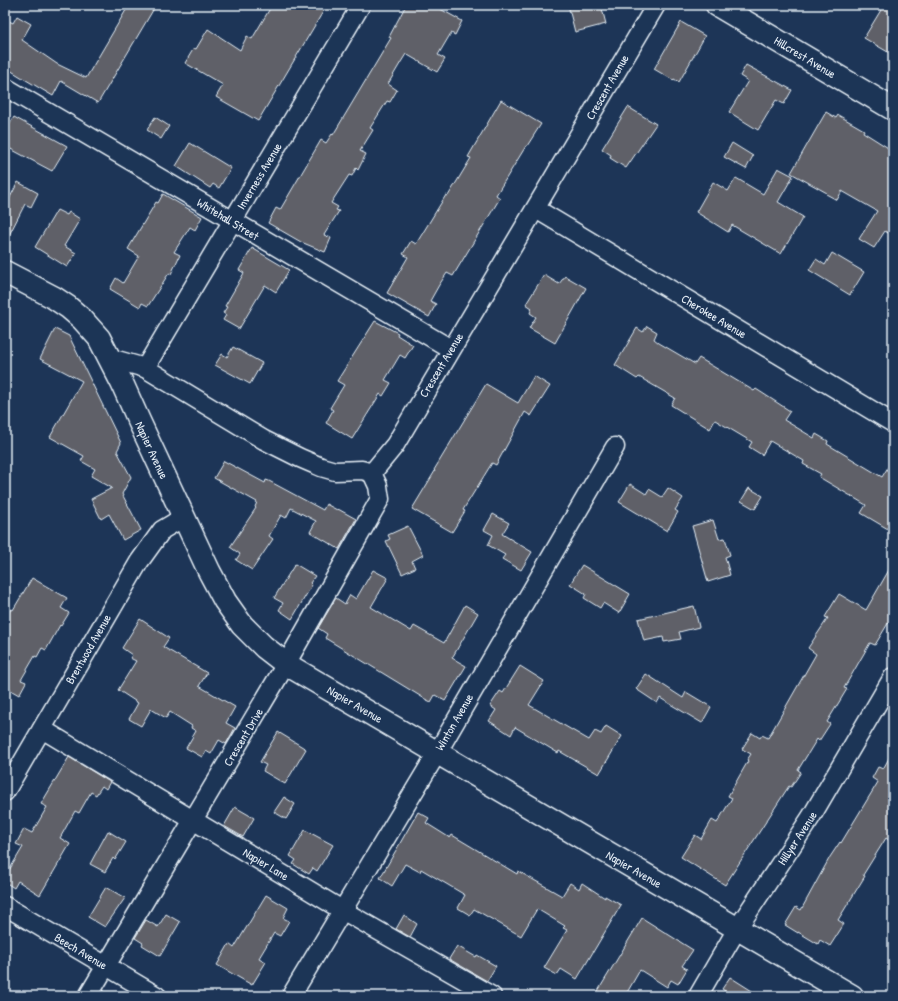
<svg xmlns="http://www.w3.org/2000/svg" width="898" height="1001" viewBox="0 0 898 1001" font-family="'Patrick Hand',sans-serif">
  <rect width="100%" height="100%" fill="#1d3557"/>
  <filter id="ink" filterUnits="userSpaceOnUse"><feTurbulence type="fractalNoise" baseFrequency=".025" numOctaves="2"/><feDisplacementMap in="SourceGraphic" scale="8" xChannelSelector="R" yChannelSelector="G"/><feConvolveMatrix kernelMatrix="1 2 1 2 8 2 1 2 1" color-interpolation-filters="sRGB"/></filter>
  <g filter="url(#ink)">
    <g fill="#5e6068" stroke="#e8f1f8">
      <polygon points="129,5 156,5 98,103 61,81 53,96 26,80 5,67 5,19 13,23 17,16 31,24 22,40 57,64 86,78"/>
      <polygon points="272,5 327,5 258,121 216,97 223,85 185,63 194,48 196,49 208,29 240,50 247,36 252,39"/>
      <polygon points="406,5 433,5 462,21 455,35 451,33 438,55 445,59 437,72 406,54 401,62 388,84 397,90 390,102 387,101 370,128 373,130 360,151 366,154 358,170 356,168 352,176 349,175 331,203 338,207 336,210 339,211 324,235 331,238 325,252 301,242 268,223 276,208 280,210 321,140 326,143 332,134 333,135 391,38 389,37"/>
      <polygon points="568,5 601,5 606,24 575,32"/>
      <polygon points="884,5 893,5 893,55 864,38"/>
      <polygon points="681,22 705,36 679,82 674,79 673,80 654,69"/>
      <polygon points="746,65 792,90 784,104 776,100 758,130 729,112 748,81 740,76"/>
      <polygon points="501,100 541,124 527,146 526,146 496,195 500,198 453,276 447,273 439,285 430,301 436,304 429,317 387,293 408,257 403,254 411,241 416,244 446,195 448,196 471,158 468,157"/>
      <polygon points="628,107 656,124 626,168 610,158 611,155 602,149"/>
      <polygon points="826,112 836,118 838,115 864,130 863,132 893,151 893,224 888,233 885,231 874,248 859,239 877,211 842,191 837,200 826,194 827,193 791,173"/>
      <polygon points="14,117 67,146 52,171 5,146 5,132"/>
      <polygon points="155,117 169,126 161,139 147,130"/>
      <polygon points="190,143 231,168 219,188 213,184 210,188 176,166"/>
      <polygon points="732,143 753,156 746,169 724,157"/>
      <polygon points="778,168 793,176 778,202 803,217 781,254 732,225 728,232 696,212 713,182 728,191 736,178 763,194"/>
      <polygon points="18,182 38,193 31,207 25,204 5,243 5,207"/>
      <polygon points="163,194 202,217 195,230 190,227 174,252 180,255 171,274 169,273 148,306 142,303 140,307 110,289 116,278 123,283 139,256 128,249 156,202 158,203"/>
      <polygon points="57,210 67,215 69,212 80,219 64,246 76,253 67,267 35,247"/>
      <polygon points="252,248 289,270 276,292 265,285 239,329 223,320 226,315 223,313 227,307 225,306 244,273 239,270"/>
      <polygon points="832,253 864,272 850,295 809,270 816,259 825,265"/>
      <polygon points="544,275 559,284 565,276 586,288 555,343 529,328 536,317 530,313 532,308 526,304"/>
      <polygon points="375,321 398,333 397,335 413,345 405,358 400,355 385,380 391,383 383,396 380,394 352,439 326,423 333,410 330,408 344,385 337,381"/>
      <polygon points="647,326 657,332 654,339 659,343 695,364 699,358 754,391 756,389 790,411 784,420 814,438 816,434 828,441 827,444 882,477 893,459 893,532 861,513 866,505 819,477 821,474 803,464 804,461 770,441 762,455 749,447 752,442 715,420 710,429 671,405 675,398 639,377 637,379 615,365 637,328 643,332"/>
      <polygon points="55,329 69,336 121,443 117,451 131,477 122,494 141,530 123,540 109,514 101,519 91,499 112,488 91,476 95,469 81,461 84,456 50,437 82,381 40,359"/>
      <polygon points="233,347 262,363 250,384 215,365 222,354 227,357"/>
      <polygon points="534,376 550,386 531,416 525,412 496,465 492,463 463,510 465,511 452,532 412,509 435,471 434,470 486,384 518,403"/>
      <polygon points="224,461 265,483 266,480 269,481 323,510 326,504 337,510 338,509 356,519 339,549 310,532 316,521 291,508 286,518 281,515 269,536 273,539 252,570 236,560 240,554 230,547 256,508 255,507 257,502 214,478"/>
      <polygon points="630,484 646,494 649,489 662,497 668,488 683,498 675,510 678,512 667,531 619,502"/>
      <polygon points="749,488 763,496 755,509 741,501"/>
      <polygon points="493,514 509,523 502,534 532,552 521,570 502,559 505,555 488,545 493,535 484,530"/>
      <polygon points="713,520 719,539 725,538 730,555 725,557 730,575 708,582 692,526"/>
      <polygon points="408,526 423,555 412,561 415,568 402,574 386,541 390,539 388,535"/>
      <polygon points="893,563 893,615 875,645 870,643 844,688 847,689 827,722 830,724 819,741 817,739 798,770 801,772 791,787 789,786 725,885 681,857 695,835 701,839 712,820 717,823 732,798 728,796 748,761 747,760 751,754 742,749 752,733 760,738 762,735 768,738 816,654 808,648 828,618 825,617 839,594 866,610"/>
      <polygon points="295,564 315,576 310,583 312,585 292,619 279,610 283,603 274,598"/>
      <polygon points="582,565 630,594 619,613 603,603 600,608 584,598 586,594 570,584"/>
      <polygon points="373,570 388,578 371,607 411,631 414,626 444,643 465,605 478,613 452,658 466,666 445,701 435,695 431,702 425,699 325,638 327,634 318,628 336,598 345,604 350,595 356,599"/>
      <polygon points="32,578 67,598 61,608 69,613 61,626 60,625 46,650 42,648 37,657 35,656 21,680 26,682 19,695 5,687 5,619 11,609 13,610"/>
      <polygon points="694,606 699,627 679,632 681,639 664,642 663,637 644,641 638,619"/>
      <polygon points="140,619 169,638 163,647 207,673 199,686 235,707 226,723 235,728 226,744 219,740 211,754 206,751 202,757 186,748 196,731 191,728 192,726 170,712 166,718 151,709 141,726 129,719 138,703 118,690 136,661 130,658 132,655 122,648"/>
      <polygon points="520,666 544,681 529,705 589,740 595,731 601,734 606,726 622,736 599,774 559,751 558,753 515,727 511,735 489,721 496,710 490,706 500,691 503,693"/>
      <polygon points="646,674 683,698 686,692 711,707 702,723 660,698 657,703 636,689"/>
      <polygon points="278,732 306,749 285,784 263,771 266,765 260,762"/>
      <polygon points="893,751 893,843 886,838 863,875 865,876 838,920 844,924 830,946 820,940 818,944 798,932 798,933 785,925 796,907 801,910 830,857 840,842 841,843 878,782 872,778 878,767 883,769"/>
      <polygon points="69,757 110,782 106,789 102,786 96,795 91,792 79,813 75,811 60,838 70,844 40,895 18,881 14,888 5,882 5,877 23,847 16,844 24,829 32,833 47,807 41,804"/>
      <polygon points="284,797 295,804 286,819 274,812"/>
      <polygon points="235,807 254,818 243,837 224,826"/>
      <polygon points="418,812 429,818 426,823 450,838 452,835 517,874 518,871 562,896 570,883 579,889 582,883 605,898 605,896 621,905 577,979 561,969 557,975 544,968 567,930 563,928 565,926 537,909 521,936 474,909 470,915 458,908 465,895 421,869 420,872 405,864 392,886 380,878"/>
      <polygon points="305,830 333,845 317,871 313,868 309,874 293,864 296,860 290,856"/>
      <polygon points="108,831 126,842 115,860 113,858 105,872 90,864"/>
      <polygon points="106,887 125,898 105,927 88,917"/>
      <polygon points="266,895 288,908 283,918 289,921 280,936 274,933 259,958 266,962 252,985 217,965 229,944 234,948"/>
      <polygon points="166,914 180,922 160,956 142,945 143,943 135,938 146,920 158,927"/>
      <polygon points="404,915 417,924 410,937 396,929"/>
      <polygon points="642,918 693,950 682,966 687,969 678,984 671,980 667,987 640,970 625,996 595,996"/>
      <polygon points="457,946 476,957 477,955 496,966 487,981 449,959"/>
      <polygon points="730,977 760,996 722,996 725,991 722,989"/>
    </g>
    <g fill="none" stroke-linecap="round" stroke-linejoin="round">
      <defs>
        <g id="minor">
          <polyline points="5,87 451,349"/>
          <polyline points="536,209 893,423"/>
          <polyline points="110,358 145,368 264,440 300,458 321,467 335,471 362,470 372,473"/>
          <polyline points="145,368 361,5"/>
          <polyline points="372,473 395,445 656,5"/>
          <polyline points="42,729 342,910 492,996"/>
          <polyline points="5,792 139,562 162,530 184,517"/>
          <polyline points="5,906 157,996"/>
          <polyline points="88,996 286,664 380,499 378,486 372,473"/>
          <polyline points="291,996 437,753 615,447"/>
          <polyline points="698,996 737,929 811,817 893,677"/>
        </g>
        <g id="tertiary">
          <polyline points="717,5 893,109"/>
          <polyline points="5,272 53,297 68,307 82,319 99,338 122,383 139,421 209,571 225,601 242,625 264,647 286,664 852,996"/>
        </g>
      </defs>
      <use href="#minor" stroke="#e8f1f8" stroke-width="21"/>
      <use href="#tertiary" stroke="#e8f1f8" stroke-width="25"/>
      <use href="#minor" stroke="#1d3557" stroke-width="18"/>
      <use href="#tertiary" stroke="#1d3557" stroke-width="22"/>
    </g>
  </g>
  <g text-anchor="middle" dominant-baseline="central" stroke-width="3" stroke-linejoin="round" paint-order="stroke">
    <g font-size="12" fill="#e8f1f8" stroke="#1d3557">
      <text transform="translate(805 57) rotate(31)">Hillcrest Avenue</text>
      <text transform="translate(607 87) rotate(-60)">Crescent Avenue</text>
      <text transform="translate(259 176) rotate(-59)">Inverness Avenue</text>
      <text transform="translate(228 219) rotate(31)">Whitehall Street</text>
      <text transform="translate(714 316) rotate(31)">Cherokee Avenue</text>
      <text transform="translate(441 365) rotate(-59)">Crescent Avenue</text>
      <text transform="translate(152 450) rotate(65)">Napier Avenue</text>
      <text transform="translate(88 649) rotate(-60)">Brentwood Avenue</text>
      <text transform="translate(355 704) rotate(30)">Napier Avenue</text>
      <text transform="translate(454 722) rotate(-60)">Winton Avenue</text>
      <text transform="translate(243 737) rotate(-59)">Crescent Drive</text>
      <text transform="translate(797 838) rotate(-57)">Hillyer Avenue</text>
      <text transform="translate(266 864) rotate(31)">Napier Lane</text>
      <text transform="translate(634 869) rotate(30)">Napier Avenue</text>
      <text transform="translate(81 951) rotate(31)">Beech Avenue</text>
    </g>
  </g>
  <rect width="898" height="1001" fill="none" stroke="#1d3557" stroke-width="20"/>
  <rect x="10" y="10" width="878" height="981" fill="none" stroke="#e8f1f8" stroke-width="1.5" filter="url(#ink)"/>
</svg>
